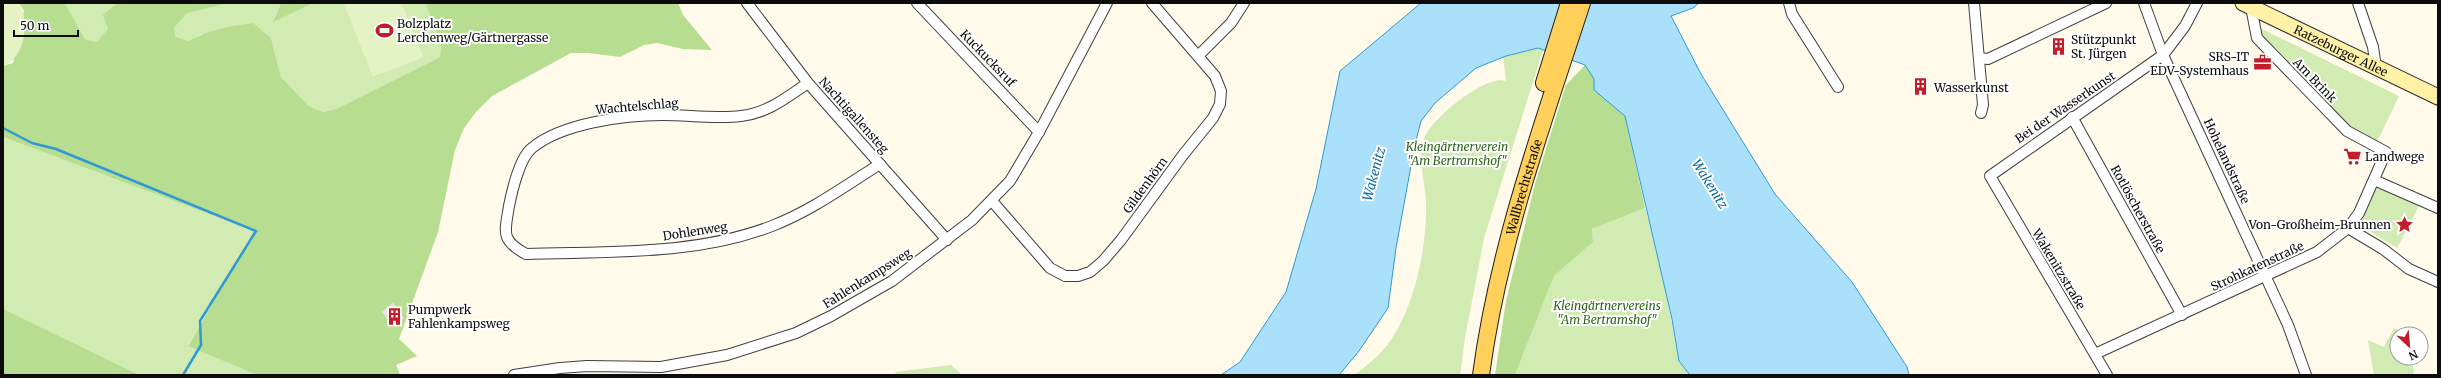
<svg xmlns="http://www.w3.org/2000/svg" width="2441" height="378" viewBox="0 0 2441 378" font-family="Merriweather,serif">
  <rect width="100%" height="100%" fill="#fffaea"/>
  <polygon fill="#e9dfeb" points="393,303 404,318 393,326 382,312"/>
  <g fill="#d2ebb2">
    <polygon points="65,3 151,3 118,3 108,29 98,42 85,39"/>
    <polygon points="229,3 281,3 273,21 313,3 344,3 373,76 423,57 401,3 425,3 441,42 440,57 336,109 323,112 309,106 281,77 271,38 201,34 188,41 176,37 174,28 187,12"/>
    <polygon points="2258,27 2399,96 2377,142 2353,130 2264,37 2261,39"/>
    <path d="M 1538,48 L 1543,50 L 1484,238 L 1465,338 L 1460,375 L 1355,375 C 1367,365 1379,356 1388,344 C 1414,310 1427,247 1426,205 C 1426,184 1417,160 1424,139 C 1430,120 1485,74 1506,81 L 1503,57 Z"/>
    <polygon points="3,137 254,231 188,345 257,375 137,375 3,312"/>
    <polygon points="2379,188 2419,206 2397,248 2363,227 2361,223 2372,190"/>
    <polygon points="1645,208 1659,254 1679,361 1690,375 1515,375 1554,276 1593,242 1592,229"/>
    <polygon points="2394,328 2406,334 2397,334 2397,358 2412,358 2414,375 2374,375 2368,340 2384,347"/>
    <polygon points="951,365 962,375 897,375 895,372"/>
  </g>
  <g fill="#b6dd90" fill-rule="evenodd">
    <path d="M 19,3 L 65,3 L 85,39 L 97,42 L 108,29 L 103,15 L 118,3 L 229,3 L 187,13 L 174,28 L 176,37 L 188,41 C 208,30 230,26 253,23 L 271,38 L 281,77 L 309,106 L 323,112 L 336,109 L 440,57 L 441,42 L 425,3 L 678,3 L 683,15 L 712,50 L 683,49 L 657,43 L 644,45 L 620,57 L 588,53 L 571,53 L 492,96 L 476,112 L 464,128 L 455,150 L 438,232 L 399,339 L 417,356 L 396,365 L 400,375 L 257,375 L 188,346 L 254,231 L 3,137 L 3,66 L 13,63 L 24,11 ZM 393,303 L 404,318 L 393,326 L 382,312 Z"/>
    <polygon points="281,3 313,3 273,22"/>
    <polygon points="1585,65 1594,79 1594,90 1625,116 1645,208 1592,229 1593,242 1554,276 1515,375 1495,375 1506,301 1535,184 1566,85"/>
    <polygon points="3,309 139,375 3,375"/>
  </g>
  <g fill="#e4f2c4">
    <path d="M 3,3 L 19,3 C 30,23 25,58 3,66 Z"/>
    <polygon points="344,3 401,3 423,57 373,76"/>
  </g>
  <polygon fill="#abe0fa" stroke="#2e99d5" points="1421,3 1699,3 1693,8 1671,16 1701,74 1775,194 1852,282 1907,367 1909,375 1690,375 1679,361 1672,319 1625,116 1594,90 1594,79 1585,65 1538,48 1506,56 1476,68 1435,103 1421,121 1415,144 1396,248 1388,308 1359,351 1339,375 1221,375 1240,362 1286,292 1316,189 1340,71"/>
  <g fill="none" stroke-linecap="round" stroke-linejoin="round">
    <polyline stroke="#2e99d5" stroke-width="2.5" points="3,128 32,143 56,149 256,231 200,321 201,345 183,375"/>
    <defs>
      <g id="minor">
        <polyline points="747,3 808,83 947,240"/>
        <polyline points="917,3 1039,132"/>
        <polyline points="1789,3 1792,14 1838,87"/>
        <polyline points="1974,3 1983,105 1981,113"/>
        <polyline points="2144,3 2163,55 2288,325 2306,375"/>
        <polyline points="2358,3 2373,47 2376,68"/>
        <polyline points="1199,55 1231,23 1244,3"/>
        <polyline points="1979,58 1988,59 2106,3"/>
        <path d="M 808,83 C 787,97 768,113 741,116 C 716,119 688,115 663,115 C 625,115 562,123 532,148 C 520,157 512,191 509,206 C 505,232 500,240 526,254 C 608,251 694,256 772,226 C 811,211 845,186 880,164"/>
        <polyline points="2072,117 2182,315"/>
        <polyline points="2374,180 2438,208"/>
        <polyline points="992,201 1050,268 1065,276 1078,276 1090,272 1103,261 1121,240 1183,155 1213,118 1220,104 1221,91 1215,76 1152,3"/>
        <polyline points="2348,228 2383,249 2409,269 2438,282"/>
        <polyline points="2095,354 2317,252 2348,228 2359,213 2386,152 2347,131 2257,38 2251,7"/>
        <polyline points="514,375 560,368 587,366 661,367 727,355 796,333 831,316 892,281 972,220 1010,181 1039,132 1107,3"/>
        <polyline points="2107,375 1990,176 2163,55 2185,26 2197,3"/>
      </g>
      <g id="secondary">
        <path id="s1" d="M 2243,3 L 2438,97"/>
      </g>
      <g id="primary">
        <polyline points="1544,83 1569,3"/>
        <path id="s2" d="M 1481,375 C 1498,247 1542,126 1582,3"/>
      </g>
    </defs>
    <use href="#minor" stroke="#3f3f3f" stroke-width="12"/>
    <use href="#secondary" stroke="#2e2e2e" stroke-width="17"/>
    <use href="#primary" stroke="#1d1d1d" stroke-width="18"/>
    <use href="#minor" stroke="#fff" stroke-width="10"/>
    <use href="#secondary" stroke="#fff1a5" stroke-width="15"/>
    <use href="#primary" stroke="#ffd05a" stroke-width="16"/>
  </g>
  <defs>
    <symbol id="stadium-bare" viewBox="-9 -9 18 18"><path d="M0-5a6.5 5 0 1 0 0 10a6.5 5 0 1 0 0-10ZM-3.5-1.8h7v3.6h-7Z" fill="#c31c2b" stroke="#fff" stroke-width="2.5" paint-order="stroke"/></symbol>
    <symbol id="building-bare" viewBox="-9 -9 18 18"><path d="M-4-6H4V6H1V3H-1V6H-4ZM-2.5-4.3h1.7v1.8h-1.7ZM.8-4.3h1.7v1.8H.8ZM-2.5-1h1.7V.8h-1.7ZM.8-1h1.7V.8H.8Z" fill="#c31c2b" stroke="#fff" stroke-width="2.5" paint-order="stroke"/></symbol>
    <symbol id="office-bare" viewBox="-9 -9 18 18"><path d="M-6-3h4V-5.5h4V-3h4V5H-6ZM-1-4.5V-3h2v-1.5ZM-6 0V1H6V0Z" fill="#c31c2b" stroke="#fff" stroke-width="2.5" paint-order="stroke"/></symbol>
    <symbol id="supermarket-bare" viewBox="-9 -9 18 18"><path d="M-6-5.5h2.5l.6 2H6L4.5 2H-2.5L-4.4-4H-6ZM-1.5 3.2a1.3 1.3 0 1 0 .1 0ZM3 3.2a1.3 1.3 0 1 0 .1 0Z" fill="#c31c2b" stroke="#fff" stroke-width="2.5" paint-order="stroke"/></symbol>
    <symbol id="sight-bare" viewBox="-9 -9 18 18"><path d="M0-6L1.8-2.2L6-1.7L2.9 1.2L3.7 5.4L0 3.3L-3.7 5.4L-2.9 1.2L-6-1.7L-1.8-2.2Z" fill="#c31c2b" stroke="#fff" stroke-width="2.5" paint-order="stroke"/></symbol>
  </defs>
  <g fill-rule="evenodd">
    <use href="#stadium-bare" x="372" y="18" width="25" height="25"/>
    <use href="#building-bare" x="2046" y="34" width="25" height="25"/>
    <use href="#office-bare" x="2250" y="50" width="25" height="25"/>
    <use href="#building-bare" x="1908" y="74" width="25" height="25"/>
    <use href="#supermarket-bare" x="2340" y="144" width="25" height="25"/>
    <use href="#sight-bare" x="2392" y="212" width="25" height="25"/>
    <use href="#building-bare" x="382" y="304" width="25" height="25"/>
  </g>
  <g text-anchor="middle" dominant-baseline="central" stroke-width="4" stroke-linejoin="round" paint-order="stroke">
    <g font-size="12" fill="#0c0c0c" stroke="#fff" text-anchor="start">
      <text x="397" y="23">Bolzplatz<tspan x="397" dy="14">Lerchenweg/Gärtnergasse</tspan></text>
      <text x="2071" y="39">Stützpunkt<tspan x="2071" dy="14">St. Jürgen</tspan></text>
      <text x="2249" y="56" text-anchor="end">SRS-IT<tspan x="2249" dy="14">EDV-Systemhaus</tspan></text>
      <text x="1934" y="87">Wasserkunst</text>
      <text x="2365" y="156">Landwege</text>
      <text x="2391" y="224" text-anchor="end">Von-Großheim-Brunnen</text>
      <text x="408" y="309">Pumpwerk<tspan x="408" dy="14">Fahlenkampsweg</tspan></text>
    </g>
    <g font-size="12" fill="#0c0c0c" stroke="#fff">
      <text stroke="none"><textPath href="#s1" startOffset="109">Ratzeburger Allee</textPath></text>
      <text transform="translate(988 58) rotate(46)">Kuckucksruf</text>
      <text transform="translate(2315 80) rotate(46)">Am Brink</text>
      <text transform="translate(637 106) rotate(-5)">Wachtelschlag</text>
      <text transform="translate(2065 107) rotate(-34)">Bei der Wasserkunst</text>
      <text transform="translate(854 115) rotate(48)">Nachtigallensteg</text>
      <text transform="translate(2227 161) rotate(65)">Hohelandstraße</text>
      <text transform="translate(1145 185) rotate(-54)">Gildenhörn</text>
      <text stroke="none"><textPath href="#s2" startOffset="193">Wallbrechtstraße</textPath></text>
      <text transform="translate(2138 209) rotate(61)">Rotlöscherstraße</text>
      <text transform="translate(695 231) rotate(-9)">Dohlenweg</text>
      <text transform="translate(2257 266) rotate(-25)">Strohkatenstraße</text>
      <text transform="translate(2059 269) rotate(59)">Wakenitzstraße</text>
      <text transform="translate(867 278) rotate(-32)">Fahlenkampsweg</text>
    </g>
    <g font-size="12" font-style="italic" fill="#2c6619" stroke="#fff">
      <text x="1457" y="146">Kleingärtnerverein<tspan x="1457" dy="14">"Am Bertramshof"</tspan></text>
      <text x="1607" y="305">Kleingärtnervereins<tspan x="1607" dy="14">"Am Bertramshof"</tspan></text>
    </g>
    <g font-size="13" font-style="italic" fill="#0e69a4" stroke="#fff">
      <text transform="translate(1374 174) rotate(-75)">Wakenitz</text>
      <text transform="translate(1710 184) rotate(58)">Wakenitz</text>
    </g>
  </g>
  <rect width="2441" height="378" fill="none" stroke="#0c0c0c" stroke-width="8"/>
  <g transform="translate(2409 346) rotate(154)"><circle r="19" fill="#ffffff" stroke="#9e9e9e"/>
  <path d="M0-3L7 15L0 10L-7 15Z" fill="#c31c2b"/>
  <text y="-6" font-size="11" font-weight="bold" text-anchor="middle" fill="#0c0c0c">N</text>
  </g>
  <path d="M14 30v6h64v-6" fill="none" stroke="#0c0c0c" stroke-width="2"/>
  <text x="20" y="30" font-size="12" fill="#0c0c0c" stroke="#ffffff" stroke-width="3" paint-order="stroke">50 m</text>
</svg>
